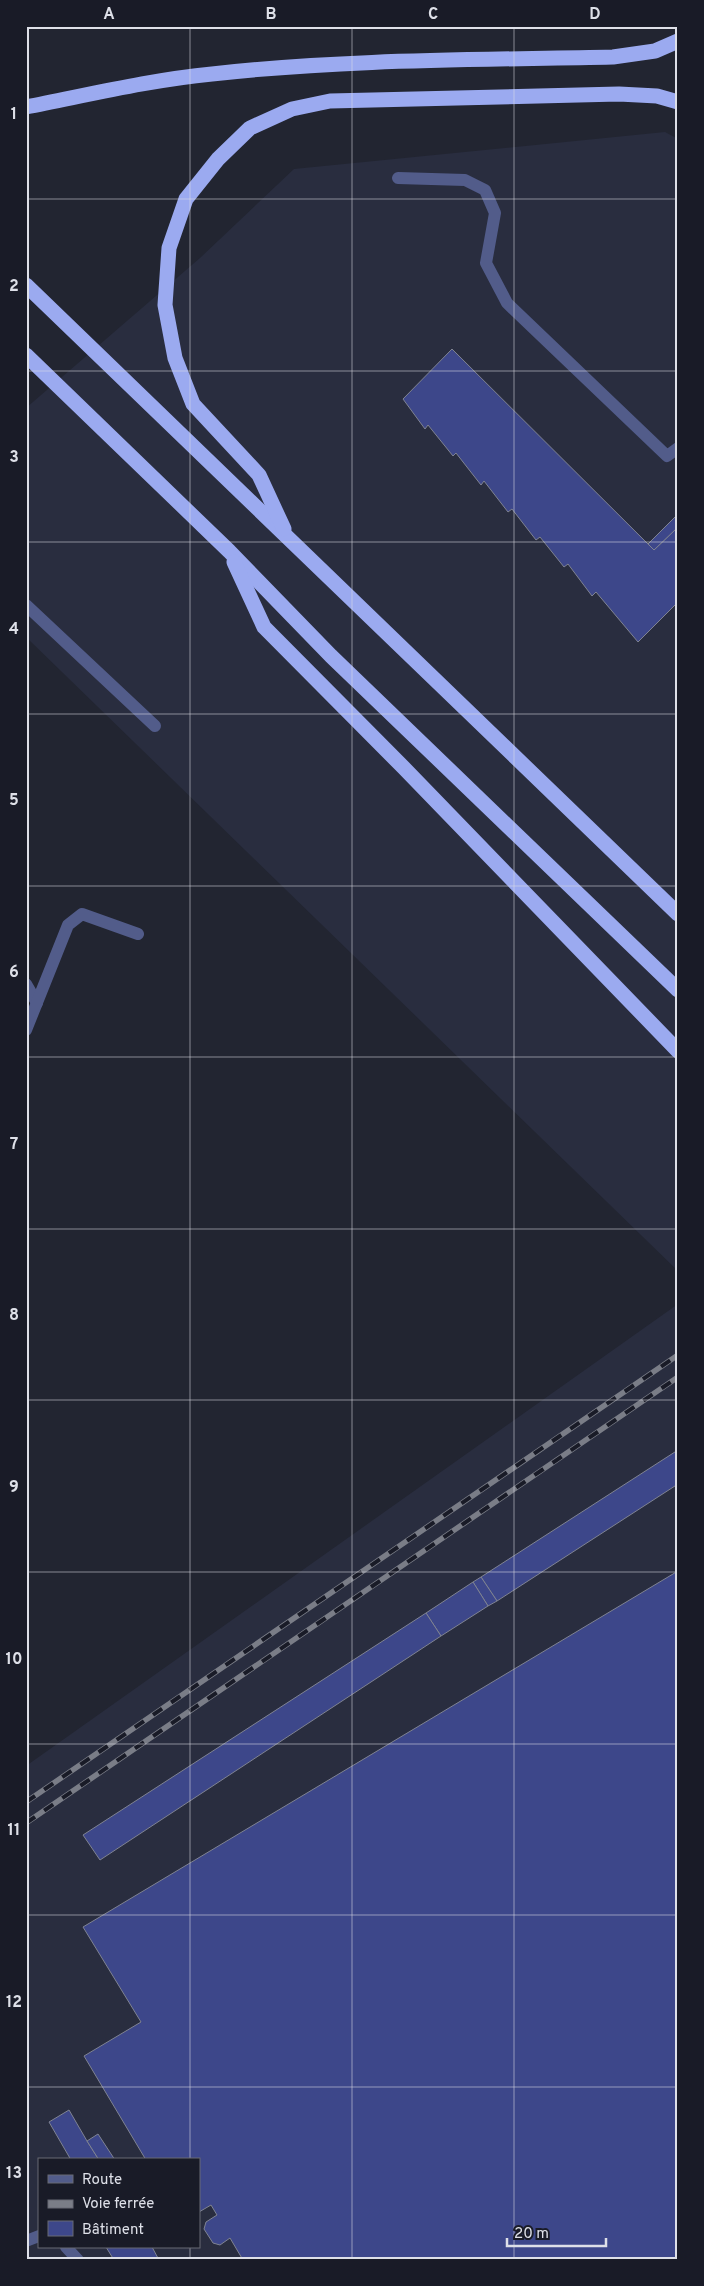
<svg xmlns="http://www.w3.org/2000/svg" width="704" height="2286" viewBox="0 0 704 2286" font-family="Overpass,sans-serif">
  <rect width="100%" height="100%" fill="#222531"/>
  <g fill="#292d3f" fill-rule="evenodd">
    <polygon points="665,132 678,139 678,1271 26,637 26,408 200,258 294,169"/>
    <path d="M 678,1304 L 678,2260 L 26,2260 L 26,1766 ZM 39,2160 L 199,2160 L 199,2247 L 39,2247 Z"/>
  </g>
  <g fill="#3d478a" stroke="#7f8392">
    <polygon points="452,349 654,550 678,527 678,602 638,642 596,592 592,596 568,564 564,567 540,537 536,540 512,509 508,512 484,481 481,485 456,453 453,456 428,425 425,429 403,399"/>
    <polygon points="678,514 678,527 654,550 648,544"/>
    <polygon points="678,1450 678,1484 497,1601 481,1577"/>
    <polygon points="678,1571 678,2260 243,2260 230,2238 220,2245 213,2243 204,2229 206,2222 217,2215 211,2205 199,2212 199,2160 146,2160 84,2056 141,2022 83,1927"/>
    <polygon points="481,1577 497,1601 488,1606 473,1582"/>
    <polygon points="473,1582 488,1606 441,1636 426,1613"/>
    <polygon points="426,1613 441,1636 100,1860 83,1835"/>
    <polygon points="69,2110 87,2141 99,2160 71,2160 49,2122"/>
    <polygon points="98,2134 115,2160 99,2160 87,2141"/>
    <polygon points="106,2247 152,2247 159,2260 114,2260"/>
  </g>
  <g fill="none" stroke-linecap="round" stroke-linejoin="round">
    <g stroke="#525c8a" stroke-width="12">
      <polyline points="398,178 465,180 485,190 495,213 486,263 507,303 667,456 678,448"/>
      <polyline points="26,984 37,1003"/>
      <polyline points="26,1030 68,925 82,914 138,934"/>
      <polyline points="26,2241 39,2236"/>
      <polyline points="66,2247 78,2260"/>
    </g>
    <polyline stroke="#525c8a" stroke-width="12" points="26,605 155,726"/>
    <g stroke="#9baaf0" stroke-width="15">
      <path d="M 26,107 C 88,95 150,80 212,74 C 345,59 480,60 613,57 L 655,51 L 678,41"/>
      <polyline points="26,285 678,914"/>
      <polyline points="26,355 229,551 331,656 678,990"/>
      <polyline points="284,529 259,475 193,404 175,358 165,305 169,248 186,199 218,159 250,128 292,109 330,101 619,94 657,96 678,102"/>
      <polyline points="234,562 264,627 404,768 678,1051"/>
    </g>
    <defs>
      <g id="rail">
        <polyline points="26,1802 678,1355"/>
        <polyline points="26,1823 678,1377"/>
      </g>
    </defs>
    <use href="#rail" stroke="#7a7d87" stroke-width="5.5"/>
    <use href="#rail" stroke="#191b27" stroke-width="4" stroke-dasharray="11" stroke-linecap="butt"/>
  </g>
  <path fill="none" stroke="#dee0e8" stroke-width="1" stroke-opacity="0.55" d="M 190,26 L 190,2160M 352,26 L 352,2260M 514,26 L 514,2260M 26,199 L 678,199M 26,371 L 678,371M 26,542 L 678,542M 26,714 L 678,714M 26,886 L 678,886M 26,1057 L 678,1057M 26,1229 L 678,1229M 26,1400 L 678,1400M 26,1572 L 678,1572M 26,1744 L 678,1744M 26,1915 L 678,1915M 26,2087 L 678,2087M 190,2247 L 190,2260"/>
  <rect width="704" height="2286" fill="none" stroke="#191b27" stroke-width="55"/>
  <rect x="38" y="2158" width="162" height="90" fill="#191b27" stroke="#686a74"/>
  <rect x="48" y="2175" width="25" height="8" fill="#525c8a" stroke="#686a74"/>
  <text x="82" y="2184" font-size="15" fill="#dee0e8">Route</text>
  <rect x="48" y="2200" width="25" height="8" fill="#7a7d87" stroke="#686a74"/>
  <text x="82" y="2208" font-size="15" fill="#dee0e8">Voie ferrée</text>
  <rect x="48" y="2221" width="25" height="15" fill="#3d478a" stroke="#686a74"/>
  <text x="82" y="2234" font-size="15" fill="#dee0e8">Bâtiment</text>
  <path d="M507 2238v8h99v-8" fill="none" stroke="#dee0e8" stroke-width="2.5"/>
  <text x="514" y="2238" font-size="15" fill="#dee0e8" stroke="#191b27" stroke-width="4" paint-order="stroke">20 m</text>
  <rect x="28" y="28" width="648" height="2230" fill="none" stroke="#dee0e8" stroke-width="2"/>
  <g font-size="16" text-anchor="middle" font-weight="bold" fill="#dee0e8">
    <text x="109" y="19">A</text>
    <text x="271" y="19">B</text>
    <text x="433" y="19">C</text>
    <text x="595" y="19">D</text>
    <text x="14" y="119">1</text>
    <text x="14" y="291">2</text>
    <text x="14" y="462">3</text>
    <text x="14" y="634">4</text>
    <text x="14" y="805">5</text>
    <text x="14" y="977">6</text>
    <text x="14" y="1149">7</text>
    <text x="14" y="1320">8</text>
    <text x="14" y="1492">9</text>
    <text x="14" y="1664">10</text>
    <text x="14" y="1835">11</text>
    <text x="14" y="2007">12</text>
    <text x="14" y="2178">13</text>
  </g>
</svg>
